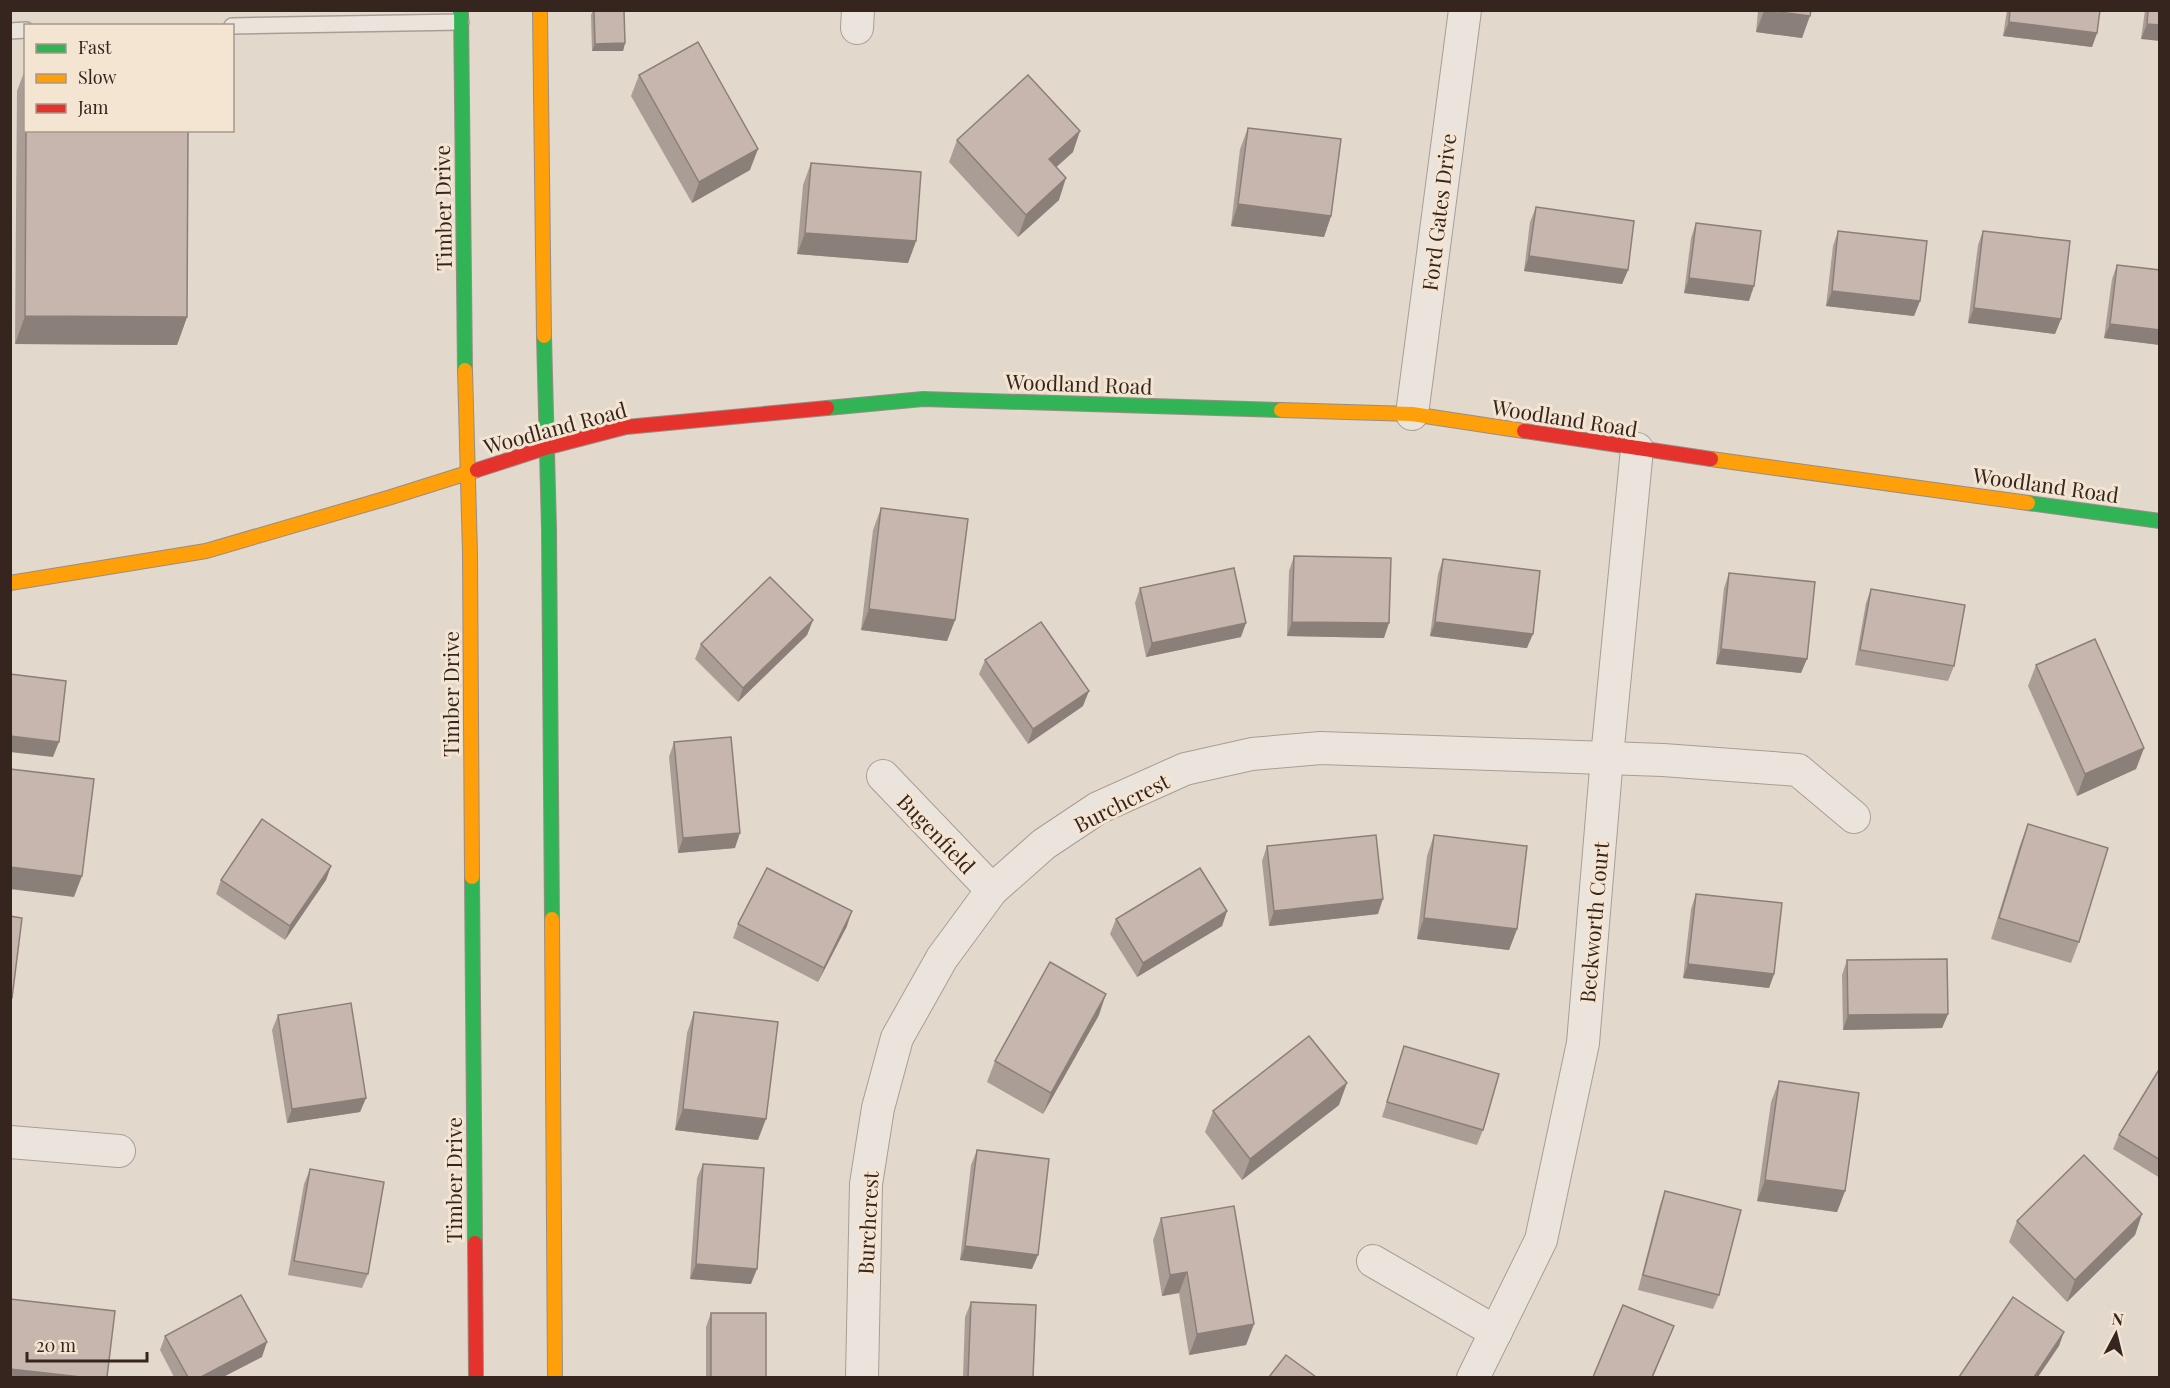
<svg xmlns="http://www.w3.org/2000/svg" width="2170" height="1388" viewBox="0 0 2170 1388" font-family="'Playfair Display',serif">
  <rect width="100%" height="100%" fill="#e3d8cc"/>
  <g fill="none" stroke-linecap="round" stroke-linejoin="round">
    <defs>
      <g id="lane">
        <polyline points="232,26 461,22"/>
        <polyline points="10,31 26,30"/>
      </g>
      <g id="street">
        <polyline points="857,28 858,10"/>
        <polyline points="1412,414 1465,10"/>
        <polyline points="883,776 992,890"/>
        <polyline points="10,1142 119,1151"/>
        <polyline points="1373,1261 1496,1332"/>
        <polyline points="862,1378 866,1184 878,1108 897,1038 942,958 992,890 1044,844 1098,808 1185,769 1252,754 1321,748 1663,760 1798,770 1854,817"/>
        <polyline points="1473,1378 1541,1240 1583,1043 1607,757 1637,449"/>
      </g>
      <g id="fast">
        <polyline points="461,10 465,370"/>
        <polyline points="544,336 549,529 552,919"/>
        <polyline points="827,408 923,399 1281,410"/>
        <polyline points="2028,503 2160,521"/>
        <polyline points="472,877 475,1243"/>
      </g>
      <g id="slow">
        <polyline points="540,10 544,336"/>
        <polyline points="465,370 470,553 472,877"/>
        <polyline points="1281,410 1412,414 1524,431"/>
        <polyline points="1711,459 2028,503"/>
        <polyline points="10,583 206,551 388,498 477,470"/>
        <polyline points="552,919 555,1378"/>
      </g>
      <g id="jam">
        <polyline points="1524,431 1711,459"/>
        <polyline points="477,470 545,448 626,427 827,408"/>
        <polyline points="475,1243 476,1378"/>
      </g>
    </defs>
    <use href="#lane" stroke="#a89e95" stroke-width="18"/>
    <use href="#street" stroke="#a89e95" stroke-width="34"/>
    <use href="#fast" stroke="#988d85" stroke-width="16"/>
    <use href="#slow" stroke="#988d85" stroke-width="16"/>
    <use href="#jam" stroke="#988d85" stroke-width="16"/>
    <use href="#lane" stroke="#ebe4dd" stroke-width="15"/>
    <use href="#street" stroke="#ebe4dd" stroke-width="32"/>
    <use href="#fast" stroke="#30b455" stroke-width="14"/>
    <use href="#slow" stroke="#ff9f0a" stroke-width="14"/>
    <use href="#jam" stroke="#e5322d" stroke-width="14"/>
  </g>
  <g fill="#aa9d95">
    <polygon points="593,10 624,10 625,43 623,51 592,51 591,15"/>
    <polygon points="1743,10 1811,10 1802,38 1756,32 1758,12"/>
    <polygon points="2007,10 2100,10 2097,33 2092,47 2003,36"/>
    <polygon points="2145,10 2160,10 2141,39"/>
    <polygon points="26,67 26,130 188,130 187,317 177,345 15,344 17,91"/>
    <polygon points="639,75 750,170 692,203 631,96"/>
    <polygon points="1248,128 1331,216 1324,237 1231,226 1240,149"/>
    <polygon points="957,140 1073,152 1056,167 1059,200 1018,237 949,162"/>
    <polygon points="811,163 916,241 908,263 797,254 803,185"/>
    <polygon points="1536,207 1628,270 1622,284 1524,271 1530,222"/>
    <polygon points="1696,223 1749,301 1684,293 1691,238"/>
    <polygon points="1838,231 1920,301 1914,316 1826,306 1833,246"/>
    <polygon points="1983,231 2061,319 2055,334 1968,323 1978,245"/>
    <polygon points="2117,265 2160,270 2160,345 2104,338 2112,279"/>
    <polygon points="881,508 955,620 947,641 861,630 873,530"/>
    <polygon points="1294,556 1384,638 1287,636 1289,571"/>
    <polygon points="1443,559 1527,648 1430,636 1438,574"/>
    <polygon points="1729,573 1801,673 1716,664 1724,588"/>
    <polygon points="1140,588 1241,637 1146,657 1135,603"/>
    <polygon points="1871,589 1954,666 1948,681 1855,665 1866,603"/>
    <polygon points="813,620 807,635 738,702 695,659 701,644"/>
    <polygon points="985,660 1083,706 1028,744 979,674"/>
    <polygon points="2036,665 2144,748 2136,769 2077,796 2028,686"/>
    <polygon points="674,742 735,848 678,853 669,757"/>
    <polygon points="2028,824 2079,942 2071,963 1991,939 2020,845"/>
    <polygon points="1434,835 1517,929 1509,950 1417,939 1427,856"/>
    <polygon points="1267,846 1378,914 1269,926 1262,861"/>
    <polygon points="331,866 326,880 285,940 216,894 221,880"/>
    <polygon points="1696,894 1774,974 1769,988 1683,978 1691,909"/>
    <polygon points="1227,911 1222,926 1137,977 1110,934 1116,919"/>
    <polygon points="738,924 847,926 818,982 733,938"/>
    <polygon points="1847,960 1948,1014 1942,1028 1843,1030 1842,975"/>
    <polygon points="694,1012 758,1140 675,1130 687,1033"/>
    <polygon points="278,1015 366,1098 360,1112 287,1123 272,1030"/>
    <polygon points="1099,1015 1043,1114 987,1082 995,1061"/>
    <polygon points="1404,1046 1483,1130 1477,1145 1382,1117"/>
    <polygon points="2160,1068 2160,1178 2113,1149 2119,1135"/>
    <polygon points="1779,1081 1845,1191 1837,1212 1757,1201 1771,1102"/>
    <polygon points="1339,1105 1242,1180 1205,1132 1213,1111"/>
    <polygon points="977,1150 1032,1269 960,1260 971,1165"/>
    <polygon points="703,1164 751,1284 690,1279 697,1178"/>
    <polygon points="310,1169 368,1274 362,1288 288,1275 304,1184"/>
    <polygon points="1665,1191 1719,1295 1713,1309 1638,1290 1660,1205"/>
    <polygon points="2142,1214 2135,1235 2067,1302 2009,1242 2017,1221"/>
    <polygon points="1161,1218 1254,1324 1246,1345 1189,1355 1179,1293 1162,1296 1153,1240"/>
    <polygon points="971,1302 1033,1377 963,1377 965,1317"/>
    <polygon points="711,1313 766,1377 706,1377 706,1327"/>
    <polygon points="165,1336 262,1357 223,1377 174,1377 160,1350"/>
  </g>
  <g fill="#8b7f79">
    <polygon points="1743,10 1759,10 1758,12"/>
    <polygon points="1764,11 1810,16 1802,38 1756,32"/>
    <polygon points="2009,22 2097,33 2092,47 2003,36"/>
    <polygon points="2147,24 2160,25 2160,41 2141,39"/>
    <polygon points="625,43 623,51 592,51 595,44"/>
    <polygon points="1080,131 1073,152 1041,181 1049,159"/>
    <polygon points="758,149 750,170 692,203 699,182"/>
    <polygon points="1066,178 1059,200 1018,237 1026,215"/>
    <polygon points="1238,204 1331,216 1324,237 1231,226"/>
    <polygon points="805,233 916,241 908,263 797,254"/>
    <polygon points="1529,256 1628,270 1622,284 1524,271"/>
    <polygon points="1689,278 1754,286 1749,301 1684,293"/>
    <polygon points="1832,291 1920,301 1914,316 1826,306"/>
    <polygon points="1974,308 2061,319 2055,334 1968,323"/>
    <polygon points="25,316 187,317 177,345 15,344"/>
    <polygon points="2110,324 2160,330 2160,345 2104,338"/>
    <polygon points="869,609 955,620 947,641 861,630"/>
    <polygon points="813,620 807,635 738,702 743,688"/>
    <polygon points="1292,622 1389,623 1384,638 1287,636"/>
    <polygon points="1435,622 1533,634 1527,648 1430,636"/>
    <polygon points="1246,623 1241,637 1146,657 1152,643"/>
    <polygon points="1721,649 1807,659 1801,673 1716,664"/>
    <polygon points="1089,691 1083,706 1028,744 1033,729"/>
    <polygon points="10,736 59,742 53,757 10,752"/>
    <polygon points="2144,748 2136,769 2077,796 2085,774"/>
    <polygon points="740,833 735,848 678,853 683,838"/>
    <polygon points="331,866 326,880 285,940 290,926"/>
    <polygon points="10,867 82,876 74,897 10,889"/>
    <polygon points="1383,899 1378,914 1269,926 1274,911"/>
    <polygon points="852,911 847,926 818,982 824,968"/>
    <polygon points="1227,911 1222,926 1137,977 1143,963"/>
    <polygon points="1424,918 1517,929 1509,950 1417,939"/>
    <polygon points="1688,964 1774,974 1769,988 1683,978"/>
    <polygon points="1106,994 1099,1015 1043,1114 1051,1093"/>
    <polygon points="1948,1014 1942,1028 1843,1030 1848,1015"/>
    <polygon points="1347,1083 1339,1105 1242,1180 1250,1159"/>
    <polygon points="366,1098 360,1112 287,1123 292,1109"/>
    <polygon points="683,1109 766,1119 758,1140 675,1130"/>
    <polygon points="1765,1180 1845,1191 1837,1212 1757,1201"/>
    <polygon points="2142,1214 2135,1235 2067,1302 2075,1280"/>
    <polygon points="965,1246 1038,1255 1032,1269 960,1260"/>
    <polygon points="696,1264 757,1269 751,1284 690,1279"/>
    <polygon points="1187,1272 1179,1293 1162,1296 1170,1275"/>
    <polygon points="1254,1324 1246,1345 1189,1355 1197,1334"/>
    <polygon points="1674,1326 1653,1377 1652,1377"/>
    <polygon points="2064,1332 2059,1346 2038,1377 2034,1377"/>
    <polygon points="267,1342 262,1357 223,1377 201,1377"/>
    <polygon points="10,1369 81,1377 10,1377"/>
  </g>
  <g fill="#c6b6ad" stroke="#8b7f79" stroke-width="1.5">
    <polygon points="594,10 624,10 625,43 595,44"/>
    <polygon points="1764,10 1811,10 1810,16"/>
    <polygon points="2010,10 2100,10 2097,33 2009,22"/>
    <polygon points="2148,10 2160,10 2160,25 2147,24"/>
    <polygon points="698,42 758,149 699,182 639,75"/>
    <polygon points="1028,75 1080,131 1049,159 1066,178 1026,215 957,140"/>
    <polygon points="1248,128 1341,139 1331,216 1238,204"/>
    <polygon points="26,130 188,130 187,317 25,316"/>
    <polygon points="811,163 921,172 916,241 805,233"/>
    <polygon points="1536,207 1634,221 1628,270 1529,256"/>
    <polygon points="1696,223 1761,231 1754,286 1689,278"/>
    <polygon points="1838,231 1927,241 1920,301 1832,291"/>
    <polygon points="1983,231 2070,241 2061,319 1974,308"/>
    <polygon points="2117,265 2160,270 2160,330 2110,324"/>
    <polygon points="881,508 968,519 955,620 869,609"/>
    <polygon points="1294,556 1391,558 1389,623 1292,622"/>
    <polygon points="1443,559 1540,571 1533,634 1435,622"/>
    <polygon points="1234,568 1246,623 1152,643 1140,588"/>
    <polygon points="1729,573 1815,582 1807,659 1721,649"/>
    <polygon points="770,577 813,620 743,688 701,644"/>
    <polygon points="1871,589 1965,605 1954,666 1860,650"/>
    <polygon points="1041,622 1089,691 1033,729 985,660"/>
    <polygon points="2095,639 2144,748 2085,774 2036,665"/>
    <polygon points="10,674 66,681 59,742 10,736"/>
    <polygon points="731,737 740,833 683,838 674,742"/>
    <polygon points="10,769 94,779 82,876 10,867"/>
    <polygon points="262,819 331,866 290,926 221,880"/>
    <polygon points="2028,824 2108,848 2079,942 1999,918"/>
    <polygon points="1376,835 1383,899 1274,911 1267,846"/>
    <polygon points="1434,835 1527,846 1517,929 1424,918"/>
    <polygon points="767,868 852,911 824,968 738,924"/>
    <polygon points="1200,868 1227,911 1143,963 1116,919"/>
    <polygon points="1696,894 1782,903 1774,974 1688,964"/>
    <polygon points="10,916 22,918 12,998 10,998"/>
    <polygon points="1947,959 1948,1014 1848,1015 1847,960"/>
    <polygon points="1050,962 1106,994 1051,1093 995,1061"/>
    <polygon points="351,1003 366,1098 292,1109 278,1015"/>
    <polygon points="694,1012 778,1022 766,1119 683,1109"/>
    <polygon points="1309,1036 1347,1083 1250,1159 1213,1111"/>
    <polygon points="1404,1046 1499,1074 1483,1130 1387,1102"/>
    <polygon points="2160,1068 2160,1160 2119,1135"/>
    <polygon points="1779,1081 1859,1093 1845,1191 1765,1180"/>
    <polygon points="977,1150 1049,1159 1038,1255 965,1246"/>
    <polygon points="2084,1155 2142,1214 2075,1280 2017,1221"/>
    <polygon points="703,1164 764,1168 757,1269 696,1264"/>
    <polygon points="310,1169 384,1182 368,1274 294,1261"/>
    <polygon points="1665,1191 1741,1210 1719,1295 1643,1275"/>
    <polygon points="1234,1206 1254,1324 1197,1334 1187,1272 1170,1275 1161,1218"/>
    <polygon points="241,1295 267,1342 201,1377 188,1377 165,1336"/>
    <polygon points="2013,1297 2064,1332 2034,1377 1959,1377"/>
    <polygon points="10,1299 115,1311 107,1377 81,1377 10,1369"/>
    <polygon points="971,1302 1036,1305 1033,1377 968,1377"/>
    <polygon points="1623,1305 1674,1326 1652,1377 1593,1377"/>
    <rect x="711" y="1313" width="55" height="64"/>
    <polygon points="1286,1355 1316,1377 1269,1377"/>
  </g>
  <g text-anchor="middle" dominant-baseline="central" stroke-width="6" stroke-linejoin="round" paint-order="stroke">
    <g font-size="21" fill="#36251e" stroke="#f4e4d2">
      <text transform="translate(442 208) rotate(-91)">Timber Drive</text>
      <text transform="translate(1438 212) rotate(-83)">Ford Gates Drive</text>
      <text transform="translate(1079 383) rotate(2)">Woodland Road</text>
      <text transform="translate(1565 417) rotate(9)">Woodland Road</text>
      <text transform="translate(555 427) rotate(-15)">Woodland Road</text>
      <text transform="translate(2046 484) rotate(8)">Woodland Road</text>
      <text transform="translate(450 694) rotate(-90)">Timber Drive</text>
      <text transform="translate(1121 802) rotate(-27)">Burchcrest</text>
      <text transform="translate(937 833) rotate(46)">Bugenfield</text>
      <text transform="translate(1593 922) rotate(-85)">Beckworth Court</text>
      <text transform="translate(453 1180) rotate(-90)">Timber Drive</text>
      <text transform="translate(867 1223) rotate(-87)">Burchcrest</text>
    </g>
  </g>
  <rect width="2170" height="1388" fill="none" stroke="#36251e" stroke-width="24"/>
  <rect x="24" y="24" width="210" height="108" fill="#f4e4d2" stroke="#a8988a" stroke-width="1.5"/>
  <rect x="36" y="44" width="30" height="9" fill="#30b455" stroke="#a8988a" stroke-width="1.5"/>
  <text x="78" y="54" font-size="18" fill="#36251e">Fast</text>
  <rect x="36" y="74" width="30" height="9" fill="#ff9f0a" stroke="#a8988a" stroke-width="1.5"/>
  <text x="78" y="84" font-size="18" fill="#36251e">Slow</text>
  <rect x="36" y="104" width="30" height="9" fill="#e5322d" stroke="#a8988a" stroke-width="1.5"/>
  <text x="78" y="114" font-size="18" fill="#36251e">Jam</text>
  <g transform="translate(2116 1334) rotate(7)" stroke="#f4e4d2" stroke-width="4.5" paint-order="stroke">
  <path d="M0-4.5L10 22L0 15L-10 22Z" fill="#36251e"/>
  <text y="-9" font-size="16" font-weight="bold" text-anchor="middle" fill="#36251e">N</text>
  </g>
  <path d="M27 1352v9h120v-9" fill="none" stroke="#36251e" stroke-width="3"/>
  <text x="36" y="1352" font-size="18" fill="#36251e" stroke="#f4e4d2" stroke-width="4.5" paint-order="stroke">20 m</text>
</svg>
